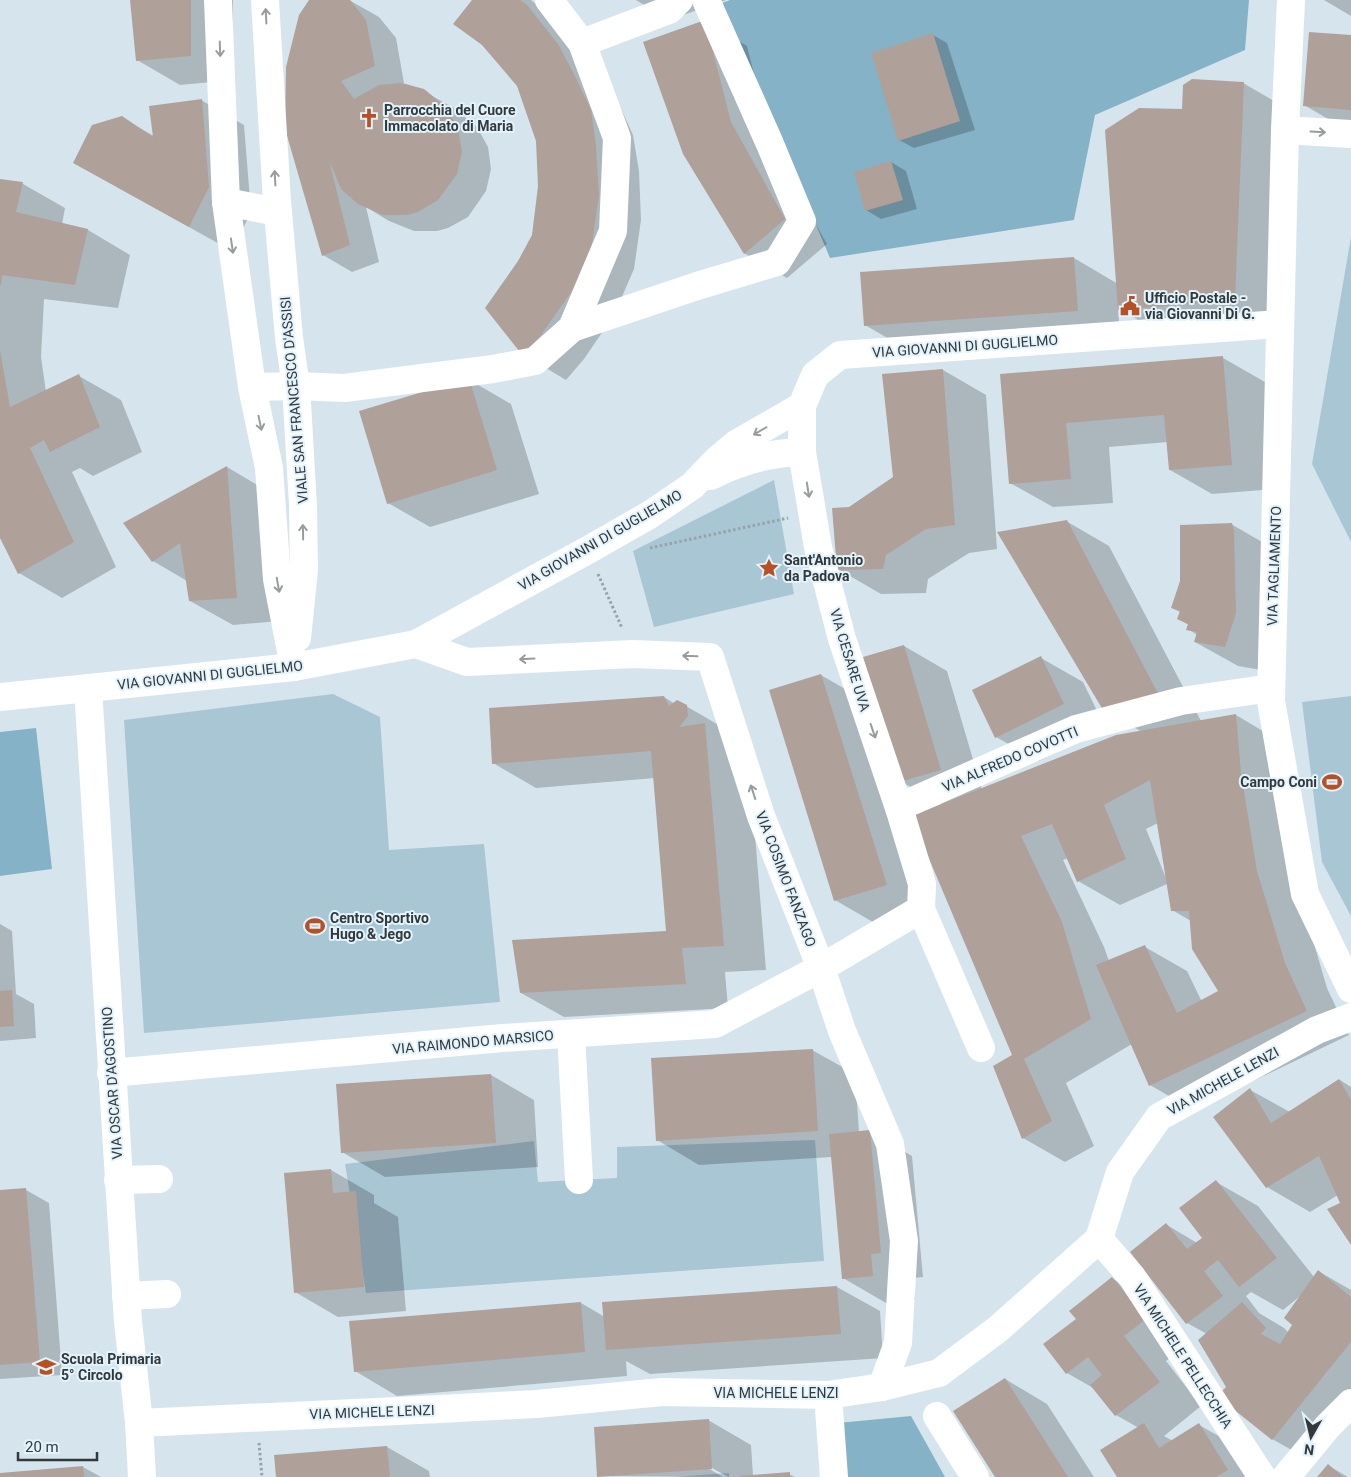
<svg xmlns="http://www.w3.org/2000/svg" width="1351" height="1477" viewBox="0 0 1351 1477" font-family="Roboto,sans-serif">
  <rect width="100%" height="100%" fill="#d6e5ed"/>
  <g fill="#a9c6d5">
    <polygon points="1351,237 1351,542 1312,464"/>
    <polygon points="774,480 794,594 654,627 633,551"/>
    <polygon points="333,694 380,717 389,850 484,844 500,1002 144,1033 124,720"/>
    <polygon points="1351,696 1351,916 1322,862 1302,702"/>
    <polygon points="815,1140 824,1261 366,1293 345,1164 534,1141 538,1182 617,1178 617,1147"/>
    <polygon points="729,1473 729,1477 673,1477"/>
  </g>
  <g fill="#86b2c7">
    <polygon points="730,0 1249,0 1245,50 1095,115 1074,220 830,258 722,3"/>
    <polygon points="36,728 52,869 0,876 0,732"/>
    <polygon points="911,1416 945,1477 844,1477 838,1423"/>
  </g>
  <g fill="#0003" fill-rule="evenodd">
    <polygon points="132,0 233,0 233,80 180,85 137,60"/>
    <polygon points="311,0 349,0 379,17 396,38 404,83 401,84 423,91 454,108 477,127 488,147 491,169 486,191 468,217 448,228 437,231 414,231 389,221 366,207 379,262 352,272 323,255"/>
    <polygon points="473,0 531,0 569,31 617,100 633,135 639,171 641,220 634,269 614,315 584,359 566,380 524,355 519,261 533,235 539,186 537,141 518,85"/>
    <polygon points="636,0 726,0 669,20"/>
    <polygon points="1324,0 1351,0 1351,16"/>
    <polygon points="705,21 747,46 773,148 827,244 787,278 744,253"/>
    <polygon points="933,35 947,43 975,130 914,148 899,140"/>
    <polygon points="1351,37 1351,130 1347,130 1304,105"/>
    <polygon points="1243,83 1286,108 1278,324 1162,334 1118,308 1120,335 908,350 865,325 1074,258 1118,284 1183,110"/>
    <polygon points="201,100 244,125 251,212 232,251 117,187 122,118 154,136"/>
    <polygon points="891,162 906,171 917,209 881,219 866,210"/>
    <polygon points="0,180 23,184 65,208 62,224 88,230 130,255 118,308 44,299 41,357 46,392 79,376 121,400 142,452 93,476 80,468 72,472 116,567 62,598 19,573 0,535"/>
    <polygon points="1223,358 1265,382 1274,489 1212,494 1170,470 1168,442 1109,447 1113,503 1053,507 1010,483 1002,376"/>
    <polygon points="943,370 986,395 997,549 969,553 928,579 926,593 881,594 838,569 850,508 895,478"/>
    <polygon points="468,379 511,404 539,494 430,527 388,503"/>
    <polygon points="227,467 269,492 279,621 233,625 190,601 187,581 153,561"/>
    <path d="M 1066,521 L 1109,546 L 1201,721 L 1236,715 L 1278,740 L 1300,896 L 1327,988 L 1349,1035 L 1193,1110 L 1150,1085 L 1132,1044 L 1066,1083 L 1094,1146 L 1065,1162 L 1023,1138 L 1014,1055 L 942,805 L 900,781 L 904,646 L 947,671 L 982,790 L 1142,732 L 1103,709 ZM 1158,823 L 1166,878 L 1146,829 ZM 1068,858 L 1078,881 L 1120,905 L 1167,884 L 1172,910 L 1191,921 L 1220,992 L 1202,1002 L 1187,971 L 1145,947 L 1109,961 L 1104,947 L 1063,860 Z"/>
    <polygon points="1231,524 1274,549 1267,671 1238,666 1195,642 1197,635 1188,629 1189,625 1178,619 1180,612 1172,608"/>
    <polygon points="1041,658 1083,682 1106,729 1039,761 996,737"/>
    <polygon points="821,675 864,700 929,909 878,925 835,900"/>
    <polygon points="664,697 675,704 686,706 729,731 748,749 766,970 725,972 728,1008 564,1017 521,993 668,932 655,778 536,788 493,763"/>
    <polygon points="0,924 12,931 16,994 34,1004 36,1038 0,1041 0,1057"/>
    <polygon points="812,1050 855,1074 859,1132 870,1131 912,1156 923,1277 913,1278 915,1300 886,1303 843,1278 832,1157 699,1165 657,1140"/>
    <polygon points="491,1075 534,1100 538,1167 385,1177 342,1152 338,1085"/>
    <polygon points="1340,1080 1351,1087 1351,1243 1342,1204 1338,1195 1310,1212 1267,1187 1250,1090 1290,1112"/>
    <polygon points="331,1170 374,1195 374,1203 398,1217 406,1311 338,1317 295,1292"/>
    <path d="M 1216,1182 L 1258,1206 L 1314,1277 L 1318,1271 L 1351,1290 L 1351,1419 L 1315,1463 L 1272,1439 L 1228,1387 L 1207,1334 L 1187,1323 L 1132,1252 L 1167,1225 L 1197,1243 L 1203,1238 ZM 1251,1292 L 1283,1310 L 1299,1297 L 1294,1325 L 1289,1333 L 1284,1328 L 1259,1313 L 1246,1296 Z"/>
    <polygon points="26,1190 49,1203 62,1375 0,1379 0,1192"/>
    <polygon points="1113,1279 1155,1304 1187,1344 1166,1361 1201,1406 1164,1436 1173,1441 1199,1425 1242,1449 1259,1477 1119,1477 1139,1428 1116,1415 1095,1389 1067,1373 1077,1319"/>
    <polygon points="837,1287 880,1311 883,1358 650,1374 626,1361 627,1376 397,1396 355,1371 581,1303 605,1317"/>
    <polygon points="1005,1379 1047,1404 1094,1477 996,1477"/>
    <polygon points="708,1420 751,1445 753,1476 789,1474 795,1477 728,1477 707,1465 706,1467 723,1477 599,1476"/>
    <polygon points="387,1447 429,1471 430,1477 277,1477"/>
    <polygon points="1329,1466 1348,1477 1319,1477"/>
    <polygon points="83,1467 101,1477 0,1477 0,1474"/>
  </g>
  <g fill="#afa09a">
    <polygon points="130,0 191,0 191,56 136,61"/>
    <polygon points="309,0 350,0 366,20 375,66 341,81 354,99 379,85 402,83 424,89 447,108 458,129 462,152 457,174 438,200 418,212 407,215 383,215 358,204 341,189 329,160 350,245 322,256 285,129 286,67 299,15"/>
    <polygon points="472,0 520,0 527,5 558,44 574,74 591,110 596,145 599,195 592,244 572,291 541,335 523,356 485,308 518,261 532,235 538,186 536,141 517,86 482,45 453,24"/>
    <polygon points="705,20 731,122 785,219 744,254 683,154 643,42"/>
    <polygon points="1309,32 1351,35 1351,110 1303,106"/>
    <polygon points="933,33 960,121 898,141 871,53"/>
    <polygon points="1192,79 1244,82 1235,300 1118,310 1105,130 1139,108 1182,109 1183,85"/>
    <polygon points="202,99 209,187 189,227 73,163 92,125 122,116 153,137 149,106"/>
    <polygon points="891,161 903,200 865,211 854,172"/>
    <polygon points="0,179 23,182 16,212 88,229 75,285 2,275 1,285 0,285"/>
    <polygon points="1074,257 1078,311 864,326 860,272"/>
    <polygon points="0,350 10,407 79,374 100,427 50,452 44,440 30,448 74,542 18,574 0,538"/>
    <polygon points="1223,356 1232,465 1169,470 1164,415 1066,423 1071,479 1009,484 1000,374"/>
    <polygon points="943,369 955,525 926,529 886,555 883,569 837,570 832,508 849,507 893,477 882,374"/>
    <polygon points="469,378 497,470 387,504 359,411"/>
    <polygon points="227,466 237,598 189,601 180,543 152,562 123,523"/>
    <polygon points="1067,520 1162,701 1103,710 997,532"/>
    <polygon points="1232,523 1234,531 1236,613 1225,647 1194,642 1197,632 1186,630 1188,624 1177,619 1180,611 1171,608 1180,581 1180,525"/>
    <polygon points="904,645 941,770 899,782 863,657"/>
    <polygon points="1041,656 1064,704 995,738 972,690"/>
    <polygon points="821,674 887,885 834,901 769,690"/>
    <polygon points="664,696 669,706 677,700 687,705 688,716 679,727 705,723 724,946 682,948 686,984 520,993 512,940 666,931 651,751 492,764 489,708"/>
    <polygon points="1236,714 1241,773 1257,871 1285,963 1307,1011 1149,1086 1096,965 1145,945 1177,1013 1218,991 1192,949 1189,911 1171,911 1150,780 1104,805 1126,859 1077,882 1052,824 1021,836 1062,922 1091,1019 1024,1059 1052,1121 1022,1139 993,1066 1012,1055 911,816 1116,735"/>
    <polygon points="12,990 14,1026 0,1027 0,991"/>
    <polygon points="813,1049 818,1131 656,1141 651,1058"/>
    <polygon points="491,1074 496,1143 341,1153 336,1084"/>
    <polygon points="1339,1079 1351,1100 1351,1245 1327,1209 1340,1203 1319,1156 1266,1188 1213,1117 1250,1088 1271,1123"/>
    <polygon points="870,1130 881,1253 871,1254 873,1276 842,1279 829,1134"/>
    <polygon points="331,1169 333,1193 356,1191 364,1287 294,1293 284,1173"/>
    <polygon points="1216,1180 1277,1258 1239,1287 1218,1260 1204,1271 1223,1296 1186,1324 1130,1252 1166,1223 1187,1249 1202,1238 1179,1208"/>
    <polygon points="26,1188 40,1362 0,1365 0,1190"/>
    <polygon points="1318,1270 1351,1297 1351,1342 1272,1440 1217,1396 1226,1387 1198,1340 1242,1302 1266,1328 1261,1334 1280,1344 1292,1325 1284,1318"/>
    <polygon points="1112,1277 1146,1319 1124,1336 1160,1382 1115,1416 1090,1385 1102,1375 1088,1357 1066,1374 1043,1344 1076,1319 1069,1311"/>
    <polygon points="837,1286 841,1334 606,1350 602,1302"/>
    <polygon points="581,1302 585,1352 354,1372 349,1321"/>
    <polygon points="1005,1378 1068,1477 995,1477 953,1411"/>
    <polygon points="709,1419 712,1469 597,1477 594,1427"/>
    <polygon points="1144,1423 1159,1448 1199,1423 1228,1470 1216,1477 1117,1477 1100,1450"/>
    <polygon points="387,1446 390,1477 276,1477 274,1455"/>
    <polygon points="1328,1464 1343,1477 1317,1477"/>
    <polygon points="83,1466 84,1477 0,1477 0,1473"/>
    <polygon points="790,1472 790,1477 740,1477 740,1476"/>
  </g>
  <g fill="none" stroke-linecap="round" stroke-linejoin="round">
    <g stroke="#98a3a9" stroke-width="3" stroke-dasharray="2.5 2.5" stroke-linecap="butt">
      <polyline points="650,548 788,518"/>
      <polyline points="598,574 622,628"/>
      <polyline points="259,1443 262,1477"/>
    </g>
    <g stroke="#fff" stroke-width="28">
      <polyline points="218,0 226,202 252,387 269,468 277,579 294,667"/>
      <polyline points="265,0 277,201 289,338 296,386 303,506 304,570 297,638"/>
      <polyline points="582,43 669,10 679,0"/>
      <polyline points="1285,130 1351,134"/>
      <polyline points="226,202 278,212"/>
      <polyline points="572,328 697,286 777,262 802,221 770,144 706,0"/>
      <polyline points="252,387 296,386 344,388 493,369 535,361 572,328 613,231 617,138 582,43 549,0"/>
      <path d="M 711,476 C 739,461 770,453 802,452"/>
      <polyline points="416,644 467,662 633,654 710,657 761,816 821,968 842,1031 890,1144 904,1241 898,1343 882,1387"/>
      <polyline points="88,688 128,1321 139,1423 142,1477"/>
      <polyline points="0,697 294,667 416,644 588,550 651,514 692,486 717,460 736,444 802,406 815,375 840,355 1280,324"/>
      <polyline points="899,807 1076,729 1181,701 1271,688"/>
      <polyline points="921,909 981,1048"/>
      <polyline points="571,1034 579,1180"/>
      <polyline points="111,1073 503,1038 715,1024 821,968 921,909 922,884 900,811 842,639 818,547 802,452 802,406"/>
      <polyline points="118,1180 159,1179"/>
      <polyline points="1099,1239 1132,1277 1262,1477"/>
      <polyline points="126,1296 167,1294"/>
      <polyline points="828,1395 834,1477"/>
      <polyline points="937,1416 975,1477"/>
      <polyline points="139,1423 440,1409 536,1404 662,1392 828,1395 882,1387 939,1373 998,1329 1099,1239 1120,1172 1159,1117 1317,1030 1351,1017"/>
    </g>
    <polyline stroke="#fff" stroke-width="28" points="1291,0 1285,130 1271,701 1305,894 1351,989"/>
    <polyline stroke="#fff" stroke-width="28" points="1286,1477 1328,1426 1351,1403"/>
  </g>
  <defs><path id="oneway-shaft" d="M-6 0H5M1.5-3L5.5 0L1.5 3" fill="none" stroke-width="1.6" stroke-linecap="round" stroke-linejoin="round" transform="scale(1.25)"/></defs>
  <g stroke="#989c9d">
    <use href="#oneway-shaft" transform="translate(266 16) rotate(-93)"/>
    <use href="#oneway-shaft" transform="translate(220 49) rotate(88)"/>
    <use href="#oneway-shaft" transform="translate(1318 132) rotate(3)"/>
    <use href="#oneway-shaft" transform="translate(275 178) rotate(-93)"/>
    <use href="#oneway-shaft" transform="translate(232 246) rotate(82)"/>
    <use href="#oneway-shaft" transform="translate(260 423) rotate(78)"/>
    <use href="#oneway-shaft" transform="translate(760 431) rotate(150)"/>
    <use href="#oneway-shaft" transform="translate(808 490) rotate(81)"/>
    <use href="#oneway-shaft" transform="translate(303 532) rotate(-91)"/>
    <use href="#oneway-shaft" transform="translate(278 585) rotate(80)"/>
    <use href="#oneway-shaft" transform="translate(690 656) rotate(-178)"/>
    <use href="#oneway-shaft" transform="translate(527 659) rotate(177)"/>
    <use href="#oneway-shaft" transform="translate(873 731) rotate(71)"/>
    <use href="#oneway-shaft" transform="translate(753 792) rotate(-108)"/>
  </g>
  <defs>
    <symbol id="church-bare" viewBox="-9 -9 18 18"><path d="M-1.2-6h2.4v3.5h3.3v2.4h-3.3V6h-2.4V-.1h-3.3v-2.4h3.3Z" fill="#b75125" stroke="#e3f3fb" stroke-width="2.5" paint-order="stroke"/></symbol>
    <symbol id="civic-bare" viewBox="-9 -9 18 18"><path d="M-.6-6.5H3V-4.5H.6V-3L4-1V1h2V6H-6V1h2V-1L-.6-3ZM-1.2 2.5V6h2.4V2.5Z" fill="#b75125" stroke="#e3f3fb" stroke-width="2.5" paint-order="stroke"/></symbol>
    <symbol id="sight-bare" viewBox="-9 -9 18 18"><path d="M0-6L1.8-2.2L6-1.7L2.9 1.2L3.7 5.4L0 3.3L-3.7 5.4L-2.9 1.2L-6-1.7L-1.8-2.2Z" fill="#b75125" stroke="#e3f3fb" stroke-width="2.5" paint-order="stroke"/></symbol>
    <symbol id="stadium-bare" viewBox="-9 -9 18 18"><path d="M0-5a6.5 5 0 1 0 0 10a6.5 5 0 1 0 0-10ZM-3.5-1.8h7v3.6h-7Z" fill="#b75125" stroke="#e3f3fb" stroke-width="2.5" paint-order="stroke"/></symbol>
    <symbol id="school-bare" viewBox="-9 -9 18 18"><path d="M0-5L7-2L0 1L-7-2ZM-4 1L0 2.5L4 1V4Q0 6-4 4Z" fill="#b75125" stroke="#e3f3fb" stroke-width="2.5" paint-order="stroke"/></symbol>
  </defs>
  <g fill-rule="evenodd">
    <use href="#church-bare" x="355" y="104" width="28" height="28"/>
    <use href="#civic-bare" x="1116" y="292" width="28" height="28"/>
    <use href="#sight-bare" x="755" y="554" width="28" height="28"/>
    <use href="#stadium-bare" x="1318" y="768" width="28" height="28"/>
    <use href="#stadium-bare" x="301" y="912" width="28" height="28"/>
    <use href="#school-bare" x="32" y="1353" width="28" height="28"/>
  </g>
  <g text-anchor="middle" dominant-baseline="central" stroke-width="4" stroke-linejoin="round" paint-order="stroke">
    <g font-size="14" font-weight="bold" fill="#32383b" stroke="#e3f3fb" text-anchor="start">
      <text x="384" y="110">Parrocchia del Cuore<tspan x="384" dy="16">Immacolato di Maria</tspan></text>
      <text x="1145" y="298">Ufficio Postale -<tspan x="1145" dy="16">via Giovanni Di G.</tspan></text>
      <text x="784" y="560">Sant'Antonio<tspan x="784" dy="16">da Padova</tspan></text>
      <text x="1317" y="782" text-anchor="end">Campo Coni</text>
      <text x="330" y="918">Centro Sportivo<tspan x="330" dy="16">Hugo &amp; Jego</tspan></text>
      <text x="61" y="1359">Scuola Primaria<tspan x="61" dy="16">5° Circolo</tspan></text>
    </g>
    <g font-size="14" fill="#32383b" stroke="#e3f3fb">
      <text transform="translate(965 346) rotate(-4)">VIA GIOVANNI DI GUGLIELMO</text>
      <text transform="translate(294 400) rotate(-95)">VIALE SAN FRANCESCO D'ASSISI</text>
      <text transform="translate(600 540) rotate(-30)">VIA GIOVANNI DI GUGLIELMO</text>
      <text transform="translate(1274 566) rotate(-88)">VIA TAGLIAMENTO</text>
      <text transform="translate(850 660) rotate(73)">VIA CESARE UVA</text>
      <text transform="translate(210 675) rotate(-6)">VIA GIOVANNI DI GUGLIELMO</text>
      <text transform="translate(1010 759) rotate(-23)">VIA ALFREDO COVOTTI</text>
      <text transform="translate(786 879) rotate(69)">VIA COSIMO FANZAGO</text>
      <text transform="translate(473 1042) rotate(-5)">VIA RAIMONDO MARSICO</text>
      <text transform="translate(1223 1081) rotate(-29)">VIA MICHELE LENZI</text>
      <text transform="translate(112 1083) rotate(-94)">VIA OSCAR D'AGOSTINO</text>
      <text transform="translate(1183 1356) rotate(57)">VIA MICHELE PELLECCHIA</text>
      <text x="776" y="1393">VIA MICHELE LENZI</text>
      <text transform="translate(372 1412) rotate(-2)">VIA MICHELE LENZI</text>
    </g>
  </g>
  <g transform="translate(1311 1437) rotate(188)" stroke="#e3f3fb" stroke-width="4" paint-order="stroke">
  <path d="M0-4L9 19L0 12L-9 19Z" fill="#32383b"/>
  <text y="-8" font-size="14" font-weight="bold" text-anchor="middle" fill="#32383b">N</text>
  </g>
  <path d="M18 1452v8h79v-8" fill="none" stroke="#32383b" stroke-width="2.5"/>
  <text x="25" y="1452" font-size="15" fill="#32383b" stroke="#e3f3fb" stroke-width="4" paint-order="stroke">20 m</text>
</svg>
